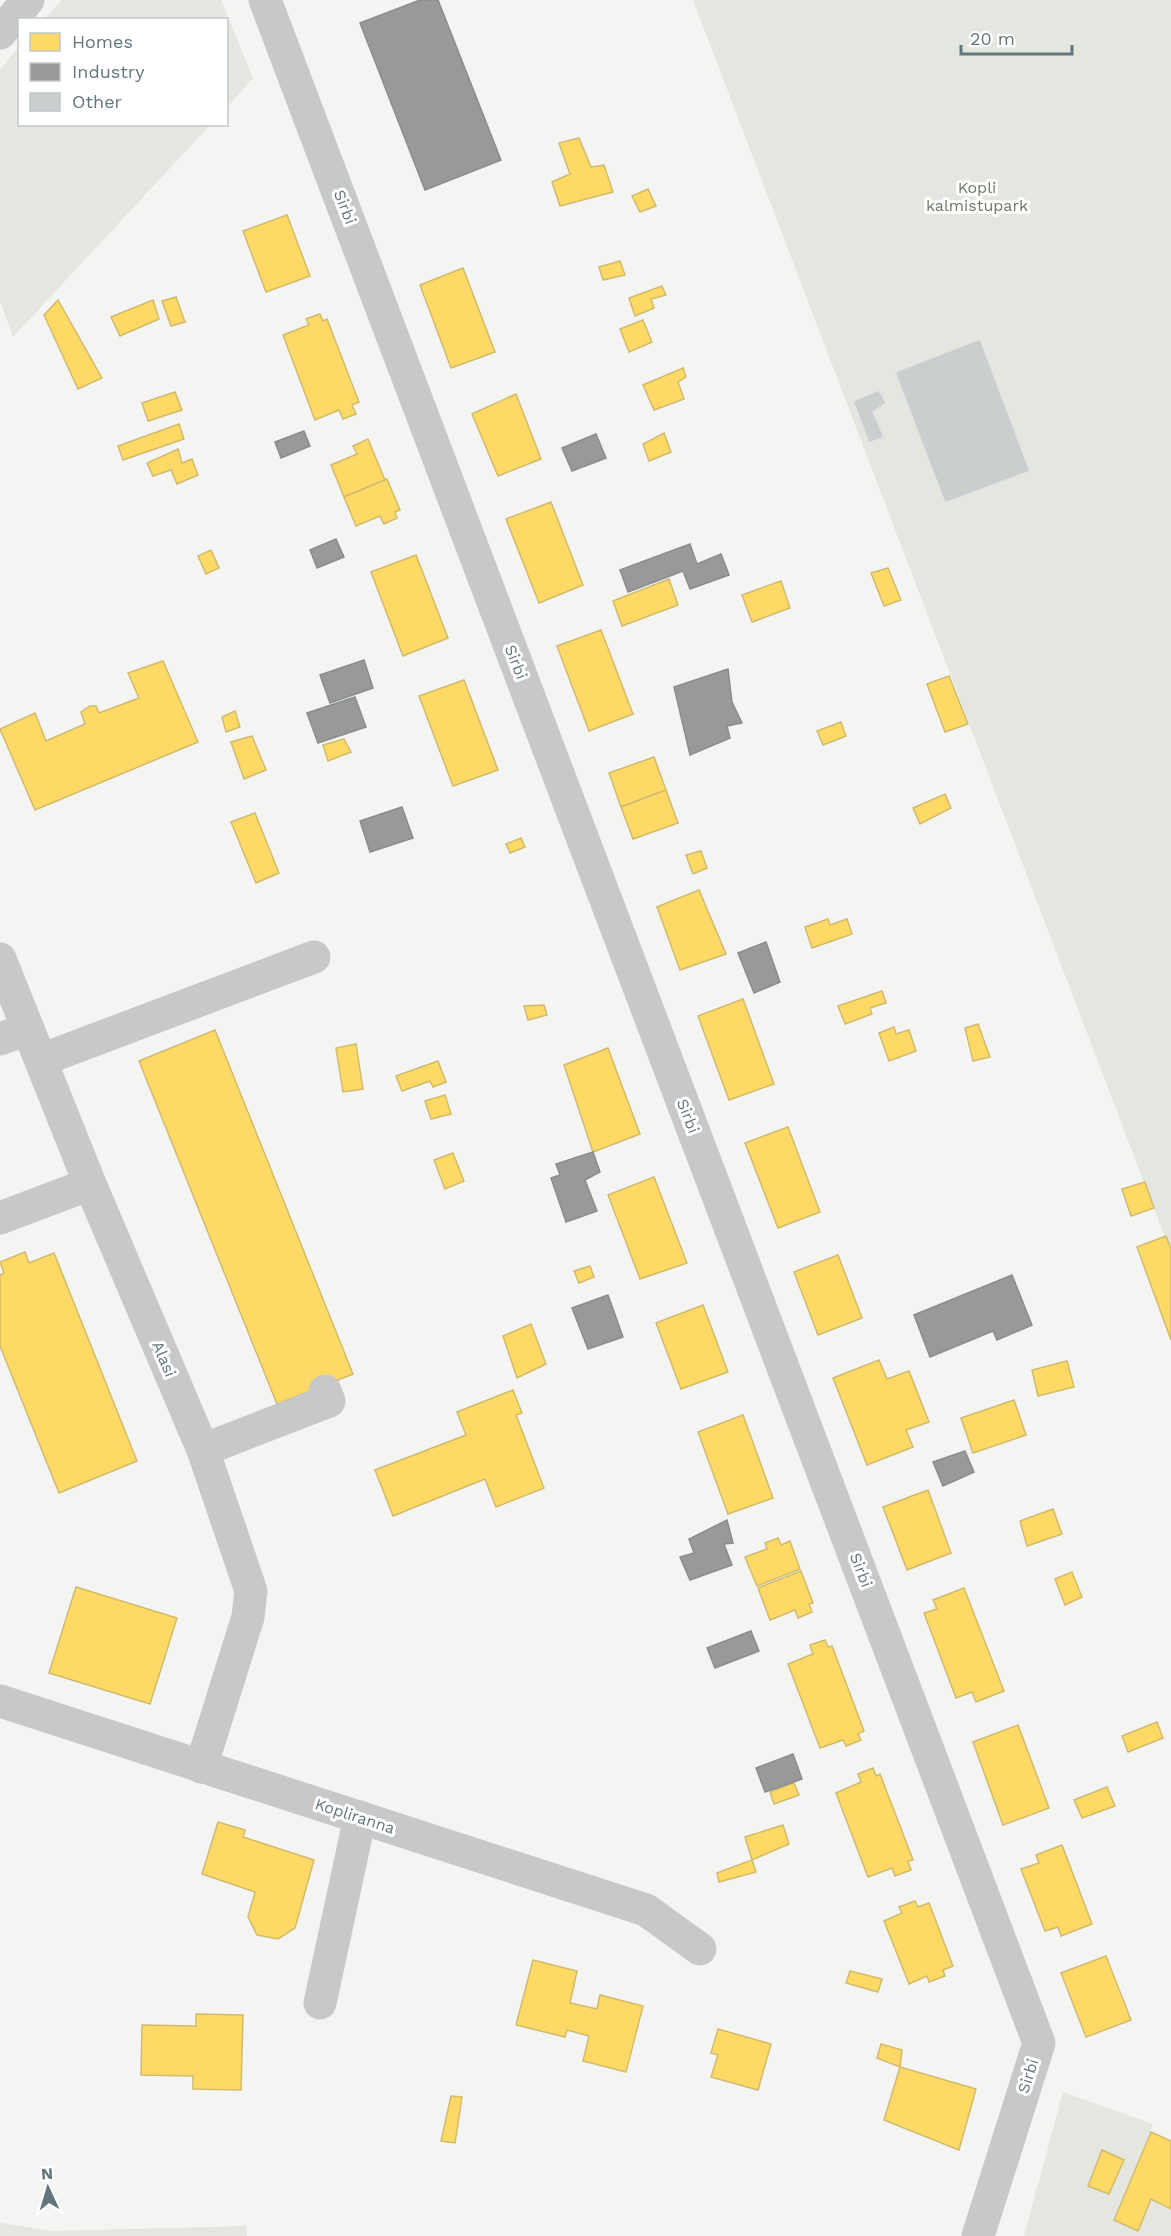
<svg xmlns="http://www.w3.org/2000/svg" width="1171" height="2236" viewBox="0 0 1171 2236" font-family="'Work Sans',sans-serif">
  <rect width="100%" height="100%" fill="#f4f4f3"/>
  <g fill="#e4e6e0" fill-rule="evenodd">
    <polygon points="62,0 221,0 253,78 227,107 226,20 44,19"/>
    <polygon points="693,0 1171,0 1171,1253"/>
    <polygon points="19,47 20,124 210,125 13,337 0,301 0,69"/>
    <path d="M 1063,2092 L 1153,2124 L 1114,2220 L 1138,2231 L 1151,2199 L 1171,2209 L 1171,2236 L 1024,2236 ZM 1102,2150 L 1123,2160 L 1109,2194 L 1088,2186 Z"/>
    <polygon points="0,2223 52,2231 246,2226 247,2236 0,2236"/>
  </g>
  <g fill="#ffd966" stroke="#d0bb6d" stroke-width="1.5">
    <polygon points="579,138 591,167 604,165 613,192 560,206 552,182 570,174 559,143"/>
    <polygon points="648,189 656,206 640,212 632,196"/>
    <polygon points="287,215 310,276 266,292 243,231"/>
    <polygon points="620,261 625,275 603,280 599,267"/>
    <polygon points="463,268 495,352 451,368 420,285"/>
    <polygon points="662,286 666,295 651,299 654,308 635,316 629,298"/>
    <polygon points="176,297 185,322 171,326 162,301"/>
    <polygon points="58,300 102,378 78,389 44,315"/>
    <polygon points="153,300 159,319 120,336 111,317"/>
    <polygon points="320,314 323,321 327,319 359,402 352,405 356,414 343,419 339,410 315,420 283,335 309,325 306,319"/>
    <polygon points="643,320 652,342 629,352 620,329"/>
    <polygon points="683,368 686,377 678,382 684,399 654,410 643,385"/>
    <polygon points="175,392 182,410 148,421 142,403"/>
    <polygon points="516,394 541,459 498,476 472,414"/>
    <polygon points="179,424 184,439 123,460 118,446"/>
    <polygon points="664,433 671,452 649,461 643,444"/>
    <polygon points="368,439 385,480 344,497 331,465 357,454 353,446"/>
    <polygon points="178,449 182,463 192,459 198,475 177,484 171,470 153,476 147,463"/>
    <polygon points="387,479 400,510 395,512 397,518 384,524 380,516 356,526 344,497"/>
    <polygon points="551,502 583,585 539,603 506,519"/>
    <polygon points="211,550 219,568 206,574 198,556"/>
    <polygon points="416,555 448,638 403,656 371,572"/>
    <polygon points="888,568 901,600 884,606 871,573"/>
    <polygon points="669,579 678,605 622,626 613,601"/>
    <polygon points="781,581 790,608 752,622 742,595"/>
    <polygon points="601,630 633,714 589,731 557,646"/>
    <polygon points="163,661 198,742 35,810 0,729 35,713 46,741 85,724 81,712 90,706 96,706 99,713 139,698 128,673"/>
    <polygon points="949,676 968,724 945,732 927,684"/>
    <polygon points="464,680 498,770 453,786 419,696"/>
    <polygon points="235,711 240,727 226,732 222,717"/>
    <polygon points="841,722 846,736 823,745 817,731"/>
    <polygon points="252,736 266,770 244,779 231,742"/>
    <polygon points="344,739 351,752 328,761 323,745"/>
    <polygon points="654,757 666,790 621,807 609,773"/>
    <polygon points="666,790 678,823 633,839 621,807"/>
    <polygon points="945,794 951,808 920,824 913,808"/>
    <polygon points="255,813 279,873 256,883 231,822"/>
    <polygon points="521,838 525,847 510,853 506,844"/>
    <polygon points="701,851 707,868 693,874 686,855"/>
    <polygon points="699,890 726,954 680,970 657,907"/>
    <polygon points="828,919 830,925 847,919 852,934 812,948 805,927"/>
    <polygon points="882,991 886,1003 870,1008 872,1014 845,1024 838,1006"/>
    <polygon points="743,999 774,1084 729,1100 698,1016"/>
    <polygon points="544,1005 547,1015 528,1020 524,1006"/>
    <polygon points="978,1024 990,1057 973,1061 965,1028"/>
    <polygon points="894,1027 896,1034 909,1030 916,1051 889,1061 879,1033"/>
    <polygon points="215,1030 353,1374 277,1404 139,1061"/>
    <polygon points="356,1044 363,1089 343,1092 336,1048"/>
    <polygon points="608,1048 640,1134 593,1152 564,1065"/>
    <polygon points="438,1061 446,1082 433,1087 430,1081 402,1091 396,1076"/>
    <polygon points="445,1095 451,1114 431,1119 425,1101"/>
    <polygon points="788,1127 820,1212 778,1228 745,1143"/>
    <polygon points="453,1153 464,1181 445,1189 434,1160"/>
    <polygon points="654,1177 687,1263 640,1279 608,1195"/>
    <polygon points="1145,1182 1154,1208 1131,1216 1122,1189"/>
    <polygon points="1166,1236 1171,1249 1171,1340 1137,1247"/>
    <polygon points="25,1252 29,1263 54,1253 137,1461 59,1493 0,1346 0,1275 4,1273 0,1262"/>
    <polygon points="838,1255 862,1318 818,1335 794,1272"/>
    <polygon points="590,1266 594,1277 579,1283 574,1271"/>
    <polygon points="703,1305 728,1372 681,1389 656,1323"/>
    <polygon points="531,1324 546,1364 517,1378 503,1336"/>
    <polygon points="879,1360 887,1379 909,1371 929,1422 906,1430 913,1447 867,1465 833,1378"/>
    <polygon points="1067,1361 1074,1387 1038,1396 1032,1370"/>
    <polygon points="513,1390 522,1413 516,1415 544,1488 496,1507 485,1479 393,1516 375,1470 466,1435 457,1412"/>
    <polygon points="1014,1400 1026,1435 973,1453 961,1418"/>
    <polygon points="743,1415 773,1498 728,1514 698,1432"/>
    <polygon points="928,1490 951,1553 907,1570 883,1507"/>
    <polygon points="1053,1509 1062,1534 1027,1546 1020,1521"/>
    <polygon points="778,1538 781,1545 790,1541 800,1569 757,1586 745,1557 767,1549 765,1543"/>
    <polygon points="801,1571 813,1603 809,1604 812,1612 798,1618 795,1610 770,1620 758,1588"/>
    <polygon points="1072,1572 1082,1597 1065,1605 1055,1579"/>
    <polygon points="76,1587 177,1618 150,1704 49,1673"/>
    <polygon points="964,1588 1004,1691 976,1702 972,1692 956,1698 924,1613 937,1609 933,1600"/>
    <polygon points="825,1640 828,1647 832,1646 864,1731 858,1734 861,1740 846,1746 843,1740 820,1748 788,1664 813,1654 810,1645"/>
    <polygon points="1157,1722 1163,1738 1128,1752 1122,1736"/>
    <polygon points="1018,1725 1049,1808 1003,1825 973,1742"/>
    <polygon points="873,1768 876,1776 880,1774 913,1860 908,1861 911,1870 895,1876 892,1868 868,1877 836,1793 861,1782 858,1774"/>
    <polygon points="794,1783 799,1795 774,1804 770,1792"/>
    <polygon points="1107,1787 1115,1806 1082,1818 1074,1800"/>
    <polygon points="218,1822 245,1830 243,1837 314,1860 295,1928 278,1939 257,1935 248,1917 255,1892 202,1874"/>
    <polygon points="783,1825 789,1844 752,1860 745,1837"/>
    <polygon points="1062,1845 1092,1924 1061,1936 1058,1927 1045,1931 1021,1869 1039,1863 1036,1855"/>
    <polygon points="752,1860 756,1872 719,1882 717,1873"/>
    <polygon points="915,1901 918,1907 929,1903 953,1966 943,1970 945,1976 929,1982 927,1976 909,1984 884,1921 902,1913 899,1907"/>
    <polygon points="1106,1956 1131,2020 1086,2037 1061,1973"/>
    <polygon points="533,1960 577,1971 570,2003 597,2009 600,1995 643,2006 626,2072 583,2061 589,2036 567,2030 565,2037 516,2025"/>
    <polygon points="850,1971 882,1979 878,1992 846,1983"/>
    <polygon points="196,2014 243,2015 241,2090 193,2089 193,2076 141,2075 142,2025 196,2026"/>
    <polygon points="718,2029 771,2044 758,2090 711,2077 718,2055 711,2053"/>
    <polygon points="881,2044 902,2050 900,2067 877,2058"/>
    <polygon points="900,2067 976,2089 959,2150 884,2120"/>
    <polygon points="451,2096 462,2097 455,2143 441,2141"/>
    <polygon points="1151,2132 1171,2141 1171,2209 1151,2199 1138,2231 1114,2220"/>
    <polygon points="1102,2150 1124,2160 1109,2194 1088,2186"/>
  </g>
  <g fill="#999" stroke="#888e90" stroke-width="1.5">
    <polygon points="420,0 438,0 501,160 425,190 360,23"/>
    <polygon points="304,431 310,446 281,458 275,442"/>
    <polygon points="596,434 606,458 572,471 562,448"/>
    <polygon points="336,539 344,557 317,568 310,550"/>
    <polygon points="690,544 697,564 721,554 729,575 690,589 683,571 628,592 620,570"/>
    <polygon points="364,660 373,688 330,703 320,675"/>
    <polygon points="728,669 732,702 742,723 727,726 730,738 690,755 674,687"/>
    <polygon points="355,697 366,727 318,743 307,713"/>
    <polygon points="402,807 413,838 370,852 360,821"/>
    <polygon points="766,942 780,982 754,993 738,953"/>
    <polygon points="593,1152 600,1172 585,1180 597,1211 566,1222 551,1178 560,1175 556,1164"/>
    <polygon points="1012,1275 1032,1325 997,1340 993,1331 930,1357 914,1315"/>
    <polygon points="608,1295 623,1337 588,1349 572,1308"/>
    <polygon points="965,1451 974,1472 943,1486 933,1462"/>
    <polygon points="727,1520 733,1543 724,1544 732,1565 690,1580 680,1557 694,1553 689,1539"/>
    <polygon points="751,1631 759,1651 715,1668 707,1648"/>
    <polygon points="793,1754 802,1779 765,1792 756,1768"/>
  </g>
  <g fill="#cbcece" stroke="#e4e4e3" stroke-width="1.5">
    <polygon points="980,339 1030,471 945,503 895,372"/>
    <polygon points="879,390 886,403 873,412 884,437 869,443 853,401"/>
  </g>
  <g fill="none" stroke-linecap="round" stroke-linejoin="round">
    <g stroke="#c7c9c8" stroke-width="33">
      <polyline points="265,0 1039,2043 978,2236"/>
      <polyline points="0,33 28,0"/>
      <polyline points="0,959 90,1184 203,1450 251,1591 248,1617 201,1767"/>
      <polyline points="0,1039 28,1029"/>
      <polyline points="41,1060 314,957"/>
      <polyline points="0,1218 90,1184"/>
      <polyline points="203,1450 329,1401 325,1391"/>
      <polyline points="0,1701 646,1910 700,1949"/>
      <polyline points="320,2003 360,1817"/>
    </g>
  </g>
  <g text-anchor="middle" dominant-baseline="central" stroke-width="6" stroke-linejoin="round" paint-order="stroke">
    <g font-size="16" fill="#6d7964" stroke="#fff">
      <text x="977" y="187">Kopli<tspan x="977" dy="18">kalmistupark</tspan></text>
    </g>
    <g font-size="16" fill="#62767c" stroke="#fff">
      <text transform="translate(345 207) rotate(69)">Sirbi</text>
      <text transform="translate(516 662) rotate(69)">Sirbi</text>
      <text transform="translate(688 1116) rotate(69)">Sirbi</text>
      <text transform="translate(164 1359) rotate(67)">Alasi</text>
      <text transform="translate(861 1570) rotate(69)">Sirbi</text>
      <text transform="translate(355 1816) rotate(18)">Kopliranna</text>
      <text transform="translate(1028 2076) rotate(-72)">Sirbi</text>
    </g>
  </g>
  <rect x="18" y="18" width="210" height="108" fill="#ffffff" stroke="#c0c8cb" stroke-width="1.5"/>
  <rect x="30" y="33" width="30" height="18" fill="#ffd966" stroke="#c0c8cb" stroke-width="1.5"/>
  <text x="72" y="48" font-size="18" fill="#62767c">Homes</text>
  <rect x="30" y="63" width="30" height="18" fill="#999999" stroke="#c0c8cb" stroke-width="1.5"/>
  <text x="72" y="78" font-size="18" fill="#62767c">Industry</text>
  <rect x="30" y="93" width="30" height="18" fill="#cbcece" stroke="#c0c8cb" stroke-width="1.5"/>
  <text x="72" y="108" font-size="18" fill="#62767c">Other</text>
  <g transform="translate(48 2188) rotate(356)" stroke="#ffffff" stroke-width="4.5" paint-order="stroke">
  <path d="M0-4.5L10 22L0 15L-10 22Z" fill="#62767c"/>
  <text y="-9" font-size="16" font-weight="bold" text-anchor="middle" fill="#62767c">N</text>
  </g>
  <path d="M961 45v9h111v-9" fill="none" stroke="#62767c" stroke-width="3"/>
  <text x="970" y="45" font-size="18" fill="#62767c" stroke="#ffffff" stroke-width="4.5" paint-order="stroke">20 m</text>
</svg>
